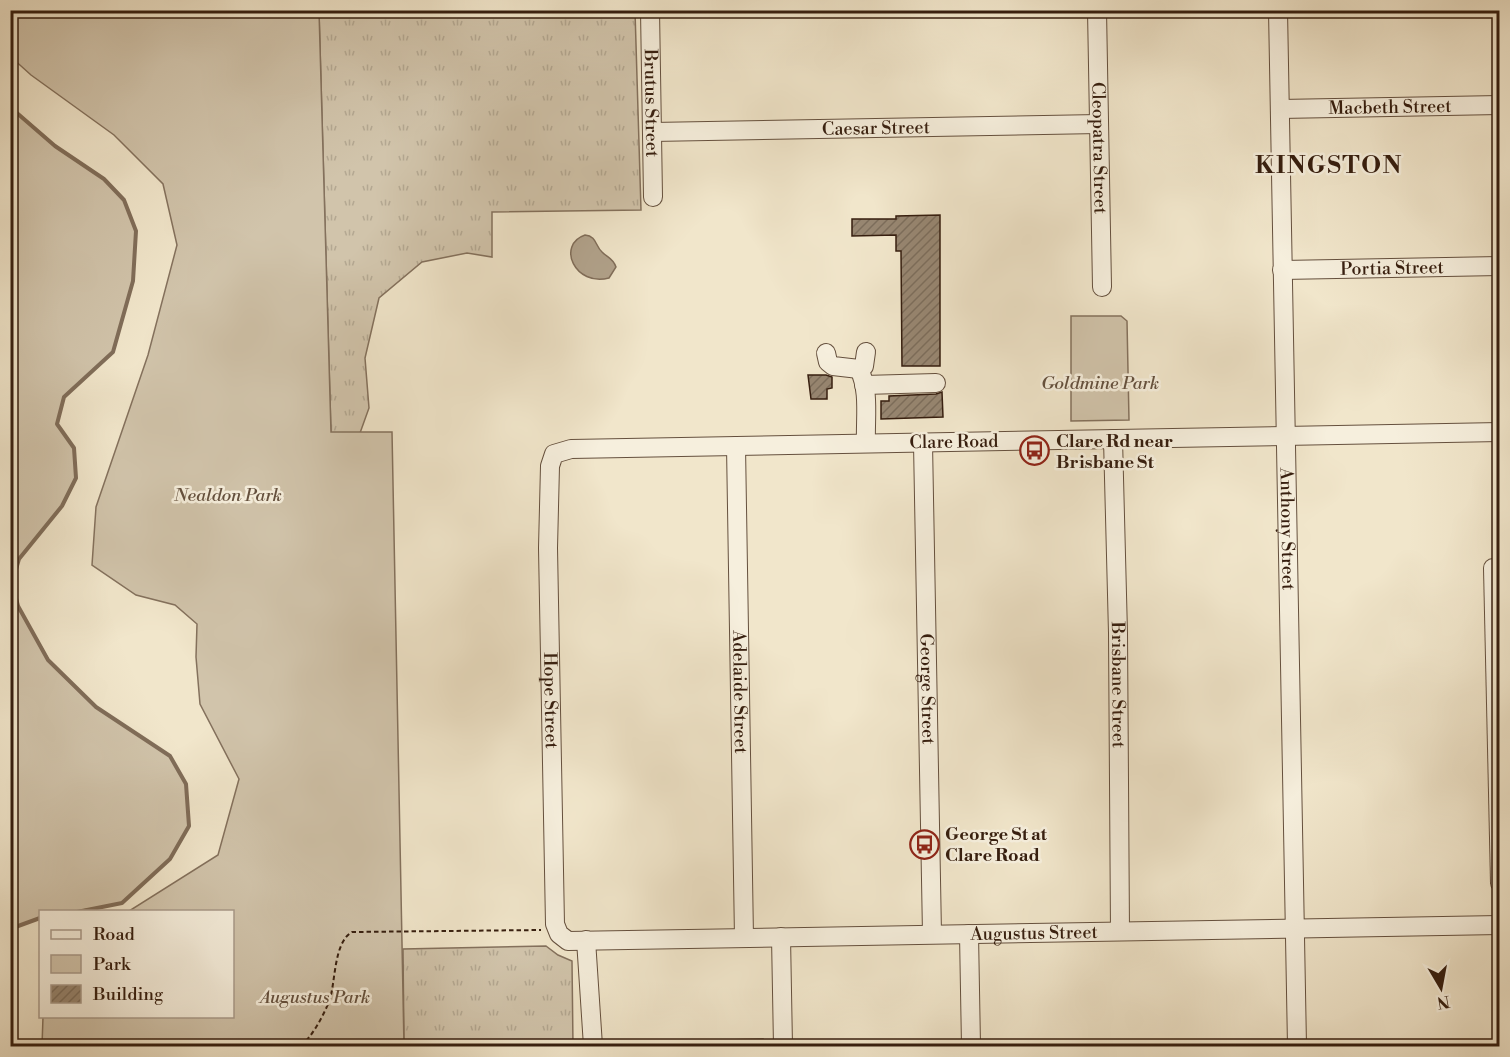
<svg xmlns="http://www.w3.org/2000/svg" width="1510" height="1057" viewBox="0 0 1510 1057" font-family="'Libre Bodoni',serif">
  <defs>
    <pattern id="grass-tufts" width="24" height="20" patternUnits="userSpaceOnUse" patternTransform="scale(1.5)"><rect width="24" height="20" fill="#d1c4ab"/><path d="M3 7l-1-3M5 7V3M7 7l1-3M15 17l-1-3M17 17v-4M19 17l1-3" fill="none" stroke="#b4a892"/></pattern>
    <pattern id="building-hatch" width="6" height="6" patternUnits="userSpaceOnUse" patternTransform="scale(1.5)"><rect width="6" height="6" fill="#978671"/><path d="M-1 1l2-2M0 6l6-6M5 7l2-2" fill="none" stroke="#7c6d5b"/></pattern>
  </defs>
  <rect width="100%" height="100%" fill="#f1e6cb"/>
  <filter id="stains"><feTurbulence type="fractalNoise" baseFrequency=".00333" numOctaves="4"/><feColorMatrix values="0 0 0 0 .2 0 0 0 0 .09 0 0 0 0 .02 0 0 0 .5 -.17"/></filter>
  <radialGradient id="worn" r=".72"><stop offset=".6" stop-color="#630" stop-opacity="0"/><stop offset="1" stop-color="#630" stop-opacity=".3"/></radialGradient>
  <g fill="url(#grass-tufts)" stroke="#84715d" stroke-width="1.5">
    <polygon points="319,11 635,11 641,210 492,212 492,257 467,253 422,262 379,298 365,358 369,408 360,433 331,433"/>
    <polygon points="546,946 558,955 572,961 573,1046 404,1046 403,949"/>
    <polygon points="763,1039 763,1046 605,1046 605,1043"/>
  </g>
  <g fill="#d1c4ab" stroke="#84715d" stroke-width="1.5">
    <polygon points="11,10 319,11 331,432 392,432 404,1046 42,1046 43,1017 232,1016 232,912 129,911 218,855 239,779 200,704 196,657 197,624 175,605 136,595 92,565 96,507 148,355 177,245 163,184 114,135 31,75 11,57"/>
    <polygon points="11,107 55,146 104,179 124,200 136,231 133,281 113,352 64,397 57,424 74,448 76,478 62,506 19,559 12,583 18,606 49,660 96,707 170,756 186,784 189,826 170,859 122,903 77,911 40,912 40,918 11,929"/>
    <polygon points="1071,316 1121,316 1127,321 1129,420 1071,421"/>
  </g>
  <path fill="#b1a28b" stroke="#806d59" stroke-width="1.5" d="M 585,235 C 597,236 595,246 602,252 C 608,258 613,258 616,267 L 609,278 C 575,287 556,245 585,235 Z"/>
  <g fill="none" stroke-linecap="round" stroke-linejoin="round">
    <g stroke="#806d59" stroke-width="4">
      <polyline points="10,107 55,146 104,179 124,200 136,231 133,281 113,352 64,397 57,424 74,448 76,478 62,506 19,559 12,583 18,606 48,660 96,707 170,756 186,784 189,826 170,859 122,903 77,912"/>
      <polyline points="10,929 40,918"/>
    </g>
  </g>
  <g fill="url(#building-hatch)" stroke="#361e0f" stroke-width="1.5">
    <polygon points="940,215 940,366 902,366 901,251 896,251 896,235 852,236 852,219 896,219 896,216"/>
    <polygon points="808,375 826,375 832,377 832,388 827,389 827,399 811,399"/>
    <polygon points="942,392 943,417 881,419 881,401 889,401 889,396 936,394"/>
  </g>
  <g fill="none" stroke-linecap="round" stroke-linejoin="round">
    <defs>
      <g id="minor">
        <path id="s1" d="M 650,10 L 653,197"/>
        <path id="s2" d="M 1097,10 L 1102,287"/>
        <path id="s3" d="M 1278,10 L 1297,1046"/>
        <path id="s4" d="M 1280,109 L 1500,105"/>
        <path id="s5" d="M 652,132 L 1099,124"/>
        <path id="s6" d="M 1282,270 L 1500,266"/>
        <polyline points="826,353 828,362 833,366 859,369"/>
        <path d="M 859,369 C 870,391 865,419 866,443"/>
        <polyline points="859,369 864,366 866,352"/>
        <polyline points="864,385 936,383"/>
        <path id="s7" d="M 1500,432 L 571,449 L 554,454 L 550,466 L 548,548 L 555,924 L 559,934 L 568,941 L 1500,925"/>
        <path id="s8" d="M 1113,439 L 1118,633 L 1120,931"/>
        <path id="s9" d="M 923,443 L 932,934"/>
        <path id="s10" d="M 736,446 L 744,938"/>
        <polyline points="1493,568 1500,883"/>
        <polyline points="969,934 971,1046"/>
        <polyline points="781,937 783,1046"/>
        <polyline points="586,940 593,1046"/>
      </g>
    </defs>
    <use href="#minor" stroke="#65503e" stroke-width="20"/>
    <path stroke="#361e0f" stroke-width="2" stroke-dasharray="4.5 3" stroke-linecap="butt" d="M 301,1046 C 313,1035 322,1018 329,1002 C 336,983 333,943 352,932 L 541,930"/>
    <use href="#minor" stroke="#f6efdd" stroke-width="18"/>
  </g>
  <defs>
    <symbol id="bus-ring" viewBox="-11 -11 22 22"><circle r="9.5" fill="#f6efdd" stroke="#8f2418" stroke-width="1.5"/><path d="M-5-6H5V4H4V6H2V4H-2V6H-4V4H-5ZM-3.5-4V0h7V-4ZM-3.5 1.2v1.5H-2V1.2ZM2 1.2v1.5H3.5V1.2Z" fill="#8f2418"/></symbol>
  </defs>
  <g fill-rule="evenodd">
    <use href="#bus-ring" x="1018" y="434" width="33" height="33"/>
    <use href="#bus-ring" x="908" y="828" width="33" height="33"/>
  </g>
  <g text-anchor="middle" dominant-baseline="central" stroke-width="5" stroke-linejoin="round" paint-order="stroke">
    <g font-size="18" fill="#361e0f" stroke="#f6efdd">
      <text stroke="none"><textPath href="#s1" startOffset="93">Brutus Street</textPath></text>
      <text stroke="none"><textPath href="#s4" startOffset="110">Macbeth Street</textPath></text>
      <text stroke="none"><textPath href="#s5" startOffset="224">Caesar Street</textPath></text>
      <text stroke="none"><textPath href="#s2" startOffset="138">Cleopatra Street</textPath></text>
      <text stroke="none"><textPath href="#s6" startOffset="110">Portia Street</textPath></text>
      <text transform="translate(954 442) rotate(-1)">Clare Road</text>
      <text stroke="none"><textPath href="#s3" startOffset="519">Anthony Street</textPath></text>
      <text stroke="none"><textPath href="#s8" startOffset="246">Brisbane Street</textPath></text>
      <text stroke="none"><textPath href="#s9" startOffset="246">George Street</textPath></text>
      <text stroke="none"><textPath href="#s10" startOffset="246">Adelaide Street</textPath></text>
      <text stroke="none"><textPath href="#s7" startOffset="1194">Hope Street</textPath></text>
      <text stroke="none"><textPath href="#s7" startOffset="1906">Augustus Street</textPath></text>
    </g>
    <g font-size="18" font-style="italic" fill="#64503e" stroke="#f6efdd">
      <text x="1100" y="383">Goldmine Park</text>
      <text x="228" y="495">Nealdon Park</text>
      <text x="315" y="997">Augustus Park</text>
    </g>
    <g font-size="18" font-weight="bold" fill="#361e0f" stroke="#f6efdd" text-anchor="start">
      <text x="1056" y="441">Clare Rd near<tspan x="1056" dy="21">Brisbane St</tspan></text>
      <text x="945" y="834">George St at<tspan x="945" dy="21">Clare Road</tspan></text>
    </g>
    <g font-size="24" font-weight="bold" letter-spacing="1.5" fill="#361e0f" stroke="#f6efdd">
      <text x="1329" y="166">KINGSTON</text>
    </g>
  </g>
  <rect width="1510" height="1057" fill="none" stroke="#f1e6cb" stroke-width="36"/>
  <rect x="12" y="12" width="1486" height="1033" fill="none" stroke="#361e0f" stroke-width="3"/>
  <rect x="18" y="18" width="1474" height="1021" fill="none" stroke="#361e0f" stroke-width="1.5"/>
  <rect x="39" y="910" width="195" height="108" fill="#f6efdd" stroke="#a99b8b" stroke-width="1.5"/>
  <rect x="51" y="930" width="30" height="9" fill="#f6efdd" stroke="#a99b8b" stroke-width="1.5"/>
  <text x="93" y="940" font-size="18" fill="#361e0f">Road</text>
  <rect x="51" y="955" width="30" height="18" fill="#d1c4ab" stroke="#a99b8b" stroke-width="1.5"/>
  <text x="93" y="970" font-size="18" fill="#361e0f">Park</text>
  <rect x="51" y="985" width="30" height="18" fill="url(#building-hatch)" stroke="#a99b8b" stroke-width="1.5"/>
  <text x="93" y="1000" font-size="18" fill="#361e0f">Building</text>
  <g transform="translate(1441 988) rotate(170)" stroke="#f6efdd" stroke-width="4.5" paint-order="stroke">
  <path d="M0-4.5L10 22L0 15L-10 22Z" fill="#361e0f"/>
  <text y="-9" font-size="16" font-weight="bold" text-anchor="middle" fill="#361e0f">N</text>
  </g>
  <rect width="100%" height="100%" filter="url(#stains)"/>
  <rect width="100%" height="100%" fill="url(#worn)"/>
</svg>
